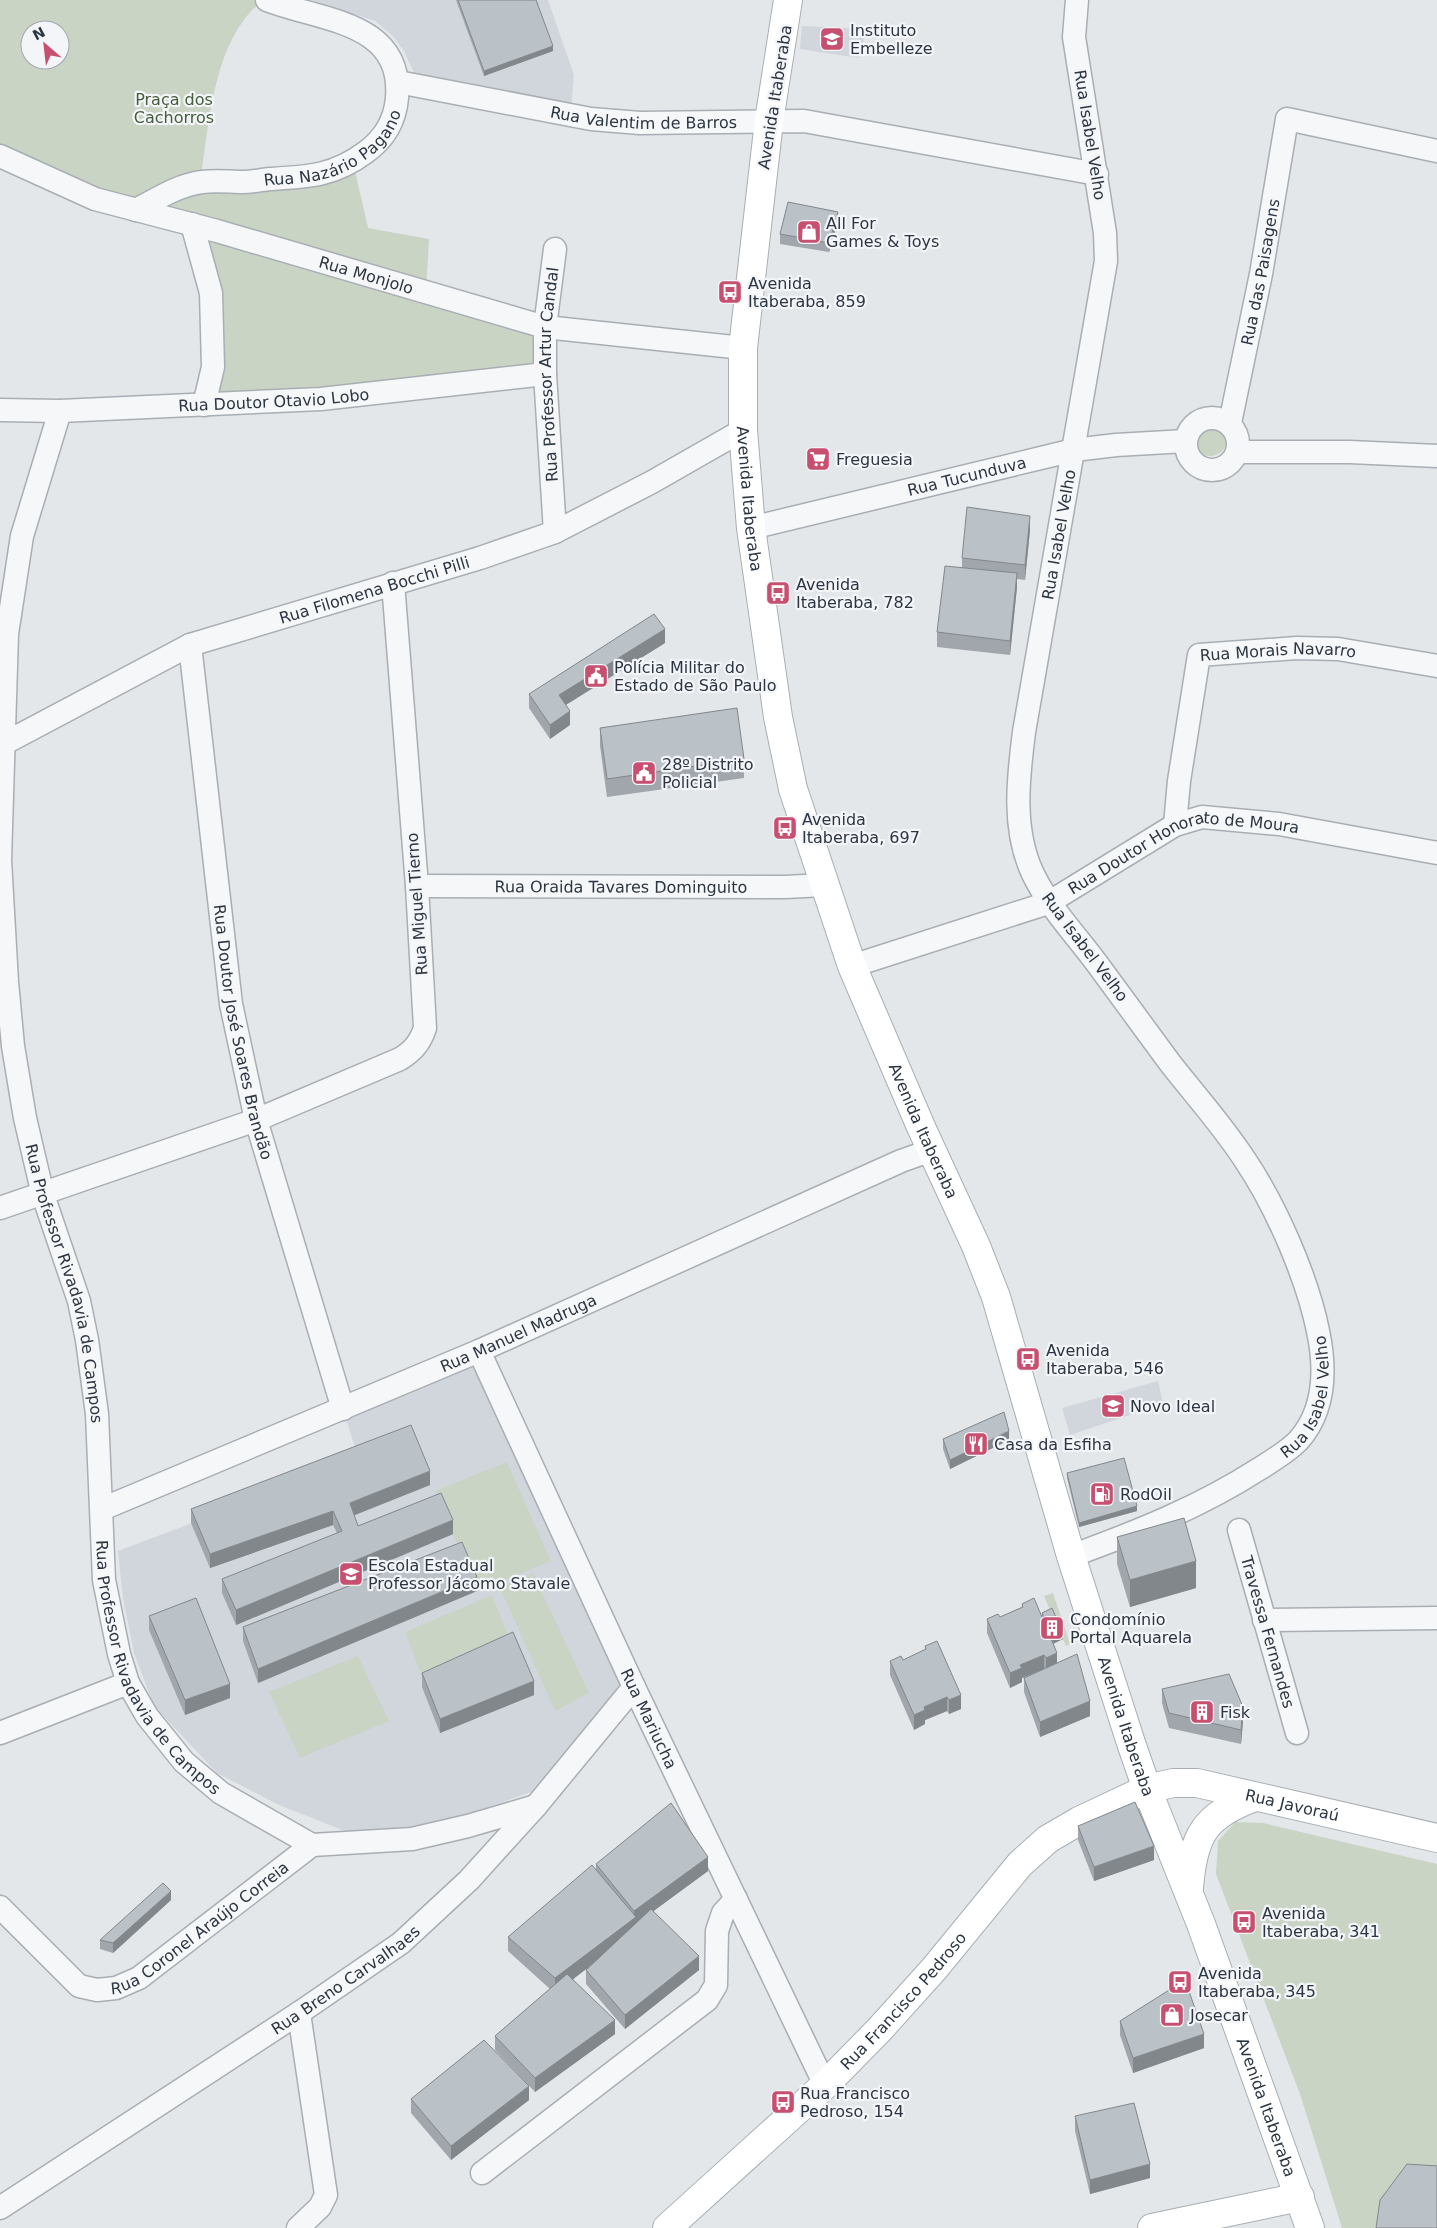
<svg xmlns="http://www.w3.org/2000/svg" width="1437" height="2228" viewBox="0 0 1437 2228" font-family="'DejaVu Sans',sans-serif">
  <rect width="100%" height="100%" fill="#e3e7ea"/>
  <g fill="#d1d6dc">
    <polygon points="311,0 548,0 574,75 571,108 415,75 404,51 393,36 375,21"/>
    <polygon points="802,26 866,29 859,58 800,49"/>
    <polygon points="468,1348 631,1674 545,1787 405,1836 345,1831 279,1805 217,1773 154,1706 134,1653 123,1598 118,1551 359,1460 343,1409"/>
    <polygon points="1158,1381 1163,1404 1070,1435 1062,1408"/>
  </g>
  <g fill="#cad4c5" fill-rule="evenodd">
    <path d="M 0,0 L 268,0 C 263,3 256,6 252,10 C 212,53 209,127 200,182 L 353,162 L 368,228 L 429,239 L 426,292 L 545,327 L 545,374 L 204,405 L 213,367 L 192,225 L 0,156 ZM 30,30 L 60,30 L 60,60 L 30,60 Z"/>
    <circle cx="1210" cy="439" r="17"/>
    <polygon points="507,1462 551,1561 477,1591 435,1491"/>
    <polygon points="533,1573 589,1693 555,1711 500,1588"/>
    <polygon points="1053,1593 1070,1644 1066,1646 1044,1596"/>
    <polygon points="492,1595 511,1642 422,1677 405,1632"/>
    <polygon points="358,1656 389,1721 300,1758 269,1692"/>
    <polygon points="1235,1822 1263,1823 1437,1864 1437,2228 1342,2228 1300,2094 1216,1874 1218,1841"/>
  </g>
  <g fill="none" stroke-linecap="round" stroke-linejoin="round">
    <defs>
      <g id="street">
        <path id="s1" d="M 398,82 L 591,119 L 640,123 L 804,121 L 1097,174"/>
        <path id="s2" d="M 0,156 L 95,199 L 217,231 L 545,327 L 743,348"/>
        <path id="s3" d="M 136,210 C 157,199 178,185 202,182 C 216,180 230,182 243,182 C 252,182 261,180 270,179 C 308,177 334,176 366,152 C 384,139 395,121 397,98 C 403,21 321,21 267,0"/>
        <polyline points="192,224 211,293 213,367 204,405"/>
        <path id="s4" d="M 0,410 L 60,411 L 321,399 L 545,374"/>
        <path id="s5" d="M 60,411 L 22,536 L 7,634 L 0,860 L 7,982 L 13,1046 L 25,1118 L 43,1195 L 79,1301 L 87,1340 L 97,1414 L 104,1580 L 119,1654 L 128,1683 L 147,1716 L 184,1762 L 221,1793 L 312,1845 L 412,1839 L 468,1826 L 536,1806"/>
        <circle cx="1212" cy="444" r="26"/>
        <path id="s6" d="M 1230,423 L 1261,274 L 1287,119 L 1437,151"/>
        <polyline points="1238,452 1350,452 1437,456"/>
        <path id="s7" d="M 751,528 L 1074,450 L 1116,445 L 1186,441"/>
        <path id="s8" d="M 555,532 L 545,374 L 545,327 L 555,249"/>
        <path id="s9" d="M 190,645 L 231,1004 L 256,1120 L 343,1409"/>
        <path id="s10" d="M 3,744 L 190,645 L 480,558 L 555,532 L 652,482 L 743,430"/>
        <path id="s11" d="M 1175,825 L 1179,781 L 1199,655 L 1297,648 L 1338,649 L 1437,666"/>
        <path id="s12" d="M 417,886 L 785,887 L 824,885"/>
        <path id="s13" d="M 852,966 L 1048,903 L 1175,825 L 1202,817 L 1279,824 L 1437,853"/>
        <path d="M 0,1208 L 256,1120 L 400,1059 C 413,1051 420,1043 425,1028 L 417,886 L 393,583"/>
        <path id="s14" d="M 479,1351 L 634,1687 L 825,2085"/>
        <path id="s15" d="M 102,1509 L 479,1351 L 901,1161 L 932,1150"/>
        <path id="s16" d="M 1239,1530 L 1297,1733"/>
        <path id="s17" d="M 1071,1556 C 1137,1532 1200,1507 1259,1469 C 1272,1461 1287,1452 1298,1441 C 1326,1410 1326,1369 1318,1331 C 1307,1277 1276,1206 1245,1160 C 1223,1126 1195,1095 1170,1063 C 1147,1032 1124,1000 1101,969 C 1078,937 1050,909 1033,874 C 1012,830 1018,779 1024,732 L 1106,261 L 1105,233 L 1074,37 L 1077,0"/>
        <polyline points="1264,1620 1437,1618"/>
        <polyline points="0,1733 128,1683"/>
        <path id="s18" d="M 0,1907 L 79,1986 L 97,1990 L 116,1988 L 139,1978 L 312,1845"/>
        <polyline points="482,2173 707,2000 716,1985 717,1931 723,1913 736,1899"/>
        <path id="s19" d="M 0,2208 L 299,2013 L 401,1943 L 469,1880 L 536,1806 L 634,1687"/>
        <polyline points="298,2228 320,2207 326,2195 299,2013"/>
      </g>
      <g id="secondary">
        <path id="s20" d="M 788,0 L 769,121 L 743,348 L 743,430 L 751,528 L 778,717 L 793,789 L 852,966 L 921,1127 L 976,1246 L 996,1297 L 1071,1556 L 1131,1743 L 1147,1789 L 1201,1924 L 1310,2228"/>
        <path d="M 1189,1888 C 1193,1836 1204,1815 1255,1797"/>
        <path id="s21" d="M 667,2228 L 825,2085 L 879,2030 L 934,1969 L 1020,1864 L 1048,1839 L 1079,1821 L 1147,1789 L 1173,1783 L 1197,1783 L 1437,1838"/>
        <polyline points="1152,2228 1300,2197"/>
      </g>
    </defs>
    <use href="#street" stroke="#a8aeb4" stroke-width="25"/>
    <use href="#secondary" stroke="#a8aeb4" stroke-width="30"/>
    <use href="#street" stroke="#f6f7f9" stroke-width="22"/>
    <use href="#secondary" stroke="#fff" stroke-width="28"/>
  </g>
  <g fill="#a0a6ab">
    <polygon points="456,0 536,0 553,51 484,76"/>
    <polygon points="838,221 829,252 780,244 780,234"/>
    <polygon points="1030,530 1025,580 1017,579 1017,587 1010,655 937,647 937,632 962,567 962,558"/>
    <polygon points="665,643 566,705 570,725 550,739 529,708 529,694"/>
    <polygon points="600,728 744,759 744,778 607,797 600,746"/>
    <polygon points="943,1439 1009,1440 950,1469 943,1449"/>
    <polygon points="1067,1473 1137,1511 1079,1527 1067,1478"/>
    <polygon points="430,1485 354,1515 358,1526 453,1534 236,1625 222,1593 222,1579 337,1533 333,1525 210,1568 191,1523 191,1509"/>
    <polygon points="1117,1537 1196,1588 1130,1607 1117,1564"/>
    <polygon points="477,1591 258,1683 243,1641 243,1627"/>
    <polygon points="1022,1604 1042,1617 1042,1613 1063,1639 1053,1643 1057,1663 1090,1716 1040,1737 1024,1692 1024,1678 1044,1669 1022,1678 1022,1682 1010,1688 987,1633 987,1619 1000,1617 1022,1607"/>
    <polygon points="149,1616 230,1698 185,1715 149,1630"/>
    <polygon points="925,1646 961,1709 949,1714 947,1711 925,1720 925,1724 914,1730 890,1675 890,1661 903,1660 925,1650"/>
    <polygon points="422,1673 534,1695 440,1733 422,1687"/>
    <polygon points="1162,1689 1243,1721 1241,1744 1169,1728 1162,1703"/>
    <polygon points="1078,1826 1154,1860 1094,1881 1078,1840"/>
    <polygon points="596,1864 708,1871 653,1911 699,1970 625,2029 586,1984 586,1970 592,1964 573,1979 615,2034 535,2092 495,2050 495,2036 550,1989 508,1951 508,1937 596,1869"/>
    <polygon points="171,1900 113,1953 100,1949 100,1940"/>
    <polygon points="1120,2021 1204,2048 1133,2073 1120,2035"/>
    <polygon points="411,2099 529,2100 451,2160 411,2113"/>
    <polygon points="1075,2116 1150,2178 1090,2194 1075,2131"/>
  </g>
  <g fill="#82878b">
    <polygon points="553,46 553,51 484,76 484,71"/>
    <polygon points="838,212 838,221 829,252 829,243"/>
    <polygon points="1030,516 1030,530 1025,580 1025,565"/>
    <polygon points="1017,573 1017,587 1010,655 1010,641"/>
    <polygon points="665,629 665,643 559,709 559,695"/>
    <polygon points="570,711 570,725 550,739 550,725"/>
    <polygon points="1009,1431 1009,1440 950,1469 950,1460"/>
    <polygon points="430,1471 430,1485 350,1517 350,1503"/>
    <polygon points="1137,1506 1137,1511 1079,1527 1079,1523"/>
    <polygon points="333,1511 333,1525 210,1568 210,1554"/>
    <polygon points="453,1520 453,1534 236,1625 236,1610"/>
    <polygon points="1196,1561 1196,1588 1130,1607 1130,1580"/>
    <polygon points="477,1577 477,1591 258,1683 258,1669"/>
    <polygon points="1063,1634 1063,1639 1053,1644 1053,1639"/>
    <polygon points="1057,1653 1057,1667 1046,1672 1046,1658"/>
    <polygon points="1044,1655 1044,1669 1022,1678 1022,1682 1010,1688 1010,1673 1020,1665"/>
    <polygon points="534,1681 534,1695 440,1733 440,1719"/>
    <polygon points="230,1684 230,1698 185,1715 185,1700"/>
    <polygon points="961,1695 961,1709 949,1714 949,1700"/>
    <polygon points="947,1697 947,1711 925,1720 925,1724 914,1730 914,1715 924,1707"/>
    <polygon points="1090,1701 1090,1716 1040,1737 1040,1722"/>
    <polygon points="1243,1707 1243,1721 1241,1744 1241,1730"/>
    <polygon points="1154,1846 1154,1860 1094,1881 1094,1867"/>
    <polygon points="708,1857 708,1871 636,1924 636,1931 555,1993 555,1978 634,1918 634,1911"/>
    <polygon points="171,1891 171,1900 113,1953 113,1943"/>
    <polygon points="699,1956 699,1970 625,2029 625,2015"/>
    <polygon points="615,2020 615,2034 535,2092 535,2078"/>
    <polygon points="1204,2034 1204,2048 1133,2073 1133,2058"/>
    <polygon points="529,2086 529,2100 451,2160 451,2146"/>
    <polygon points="1150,2164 1150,2178 1090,2194 1090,2180"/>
  </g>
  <g fill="#bac1c7" stroke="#82878b">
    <polygon points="458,0 536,0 553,46 484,71"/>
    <polygon points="788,202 838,212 829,243 780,234"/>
    <polygon points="967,507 1030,516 1025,565 962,558"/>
    <polygon points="945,566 1017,573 1010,641 937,632"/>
    <polygon points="654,614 665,629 559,695 570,711 550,725 529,694"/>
    <polygon points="737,708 744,759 607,779 600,728"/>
    <polygon points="1004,1412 1009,1431 950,1460 943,1439"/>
    <polygon points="411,1425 430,1471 350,1503 358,1526 441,1493 453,1520 236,1610 222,1579 342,1531 333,1511 210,1554 191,1509"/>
    <polygon points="1124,1458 1137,1506 1079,1523 1067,1473"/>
    <polygon points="1184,1518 1196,1561 1130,1580 1117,1537"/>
    <polygon points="462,1542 477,1577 258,1669 243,1627"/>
    <polygon points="196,1598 230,1684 185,1700 149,1616"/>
    <polygon points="1034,1598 1057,1653 1046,1658 1044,1655 1020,1665 1022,1668 1010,1673 987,1619 998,1614 1000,1617 1023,1607 1022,1604"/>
    <polygon points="1052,1608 1063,1634 1053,1639 1042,1613"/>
    <polygon points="513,1632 534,1681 440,1719 422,1673"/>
    <polygon points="937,1641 961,1695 949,1700 947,1697 924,1707 925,1710 914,1715 890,1661 901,1656 903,1660 926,1649 925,1646"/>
    <polygon points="1077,1654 1090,1701 1040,1722 1024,1678"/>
    <polygon points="1229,1674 1243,1707 1241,1730 1169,1713 1162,1689"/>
    <polygon points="1135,1802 1154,1846 1094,1867 1078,1826"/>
    <polygon points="671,1803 708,1857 634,1911 596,1864"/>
    <polygon points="592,1865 636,1917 555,1978 508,1937"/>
    <polygon points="163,1883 171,1891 113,1943 100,1940"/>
    <polygon points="651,1909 699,1956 625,2015 586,1970"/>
    <polygon points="567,1974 615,2020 535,2078 495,2036"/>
    <polygon points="1185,1980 1204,2034 1133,2058 1120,2021"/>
    <polygon points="484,2040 529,2086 451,2146 411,2099"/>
    <polygon points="1134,2103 1150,2164 1090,2180 1075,2116"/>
    <polygon points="1407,2164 1437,2166 1437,2228 1376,2228 1380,2200"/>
  </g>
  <defs>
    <symbol id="university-square" viewBox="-11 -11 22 22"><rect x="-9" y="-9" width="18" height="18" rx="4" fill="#c75070" stroke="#f3f5f8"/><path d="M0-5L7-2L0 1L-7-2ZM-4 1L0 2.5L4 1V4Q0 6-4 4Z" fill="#fff"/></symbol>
    <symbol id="shop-square" viewBox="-11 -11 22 22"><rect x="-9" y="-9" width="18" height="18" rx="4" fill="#c75070" stroke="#f3f5f8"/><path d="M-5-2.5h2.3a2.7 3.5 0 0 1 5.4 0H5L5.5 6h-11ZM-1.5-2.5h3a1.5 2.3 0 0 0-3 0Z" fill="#fff"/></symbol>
    <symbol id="bus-square" viewBox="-11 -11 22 22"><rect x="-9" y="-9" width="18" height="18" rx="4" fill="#c75070" stroke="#f3f5f8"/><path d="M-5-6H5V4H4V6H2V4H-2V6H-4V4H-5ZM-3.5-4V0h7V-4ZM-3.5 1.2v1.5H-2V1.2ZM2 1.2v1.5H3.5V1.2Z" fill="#fff"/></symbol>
    <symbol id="supermarket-square" viewBox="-11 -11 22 22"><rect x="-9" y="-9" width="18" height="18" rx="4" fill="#c75070" stroke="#f3f5f8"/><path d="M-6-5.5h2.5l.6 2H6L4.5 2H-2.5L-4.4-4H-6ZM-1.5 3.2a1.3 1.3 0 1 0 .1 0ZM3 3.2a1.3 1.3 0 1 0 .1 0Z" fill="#fff"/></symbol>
    <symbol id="civic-square" viewBox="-11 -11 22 22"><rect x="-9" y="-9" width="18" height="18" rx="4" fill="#c75070" stroke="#f3f5f8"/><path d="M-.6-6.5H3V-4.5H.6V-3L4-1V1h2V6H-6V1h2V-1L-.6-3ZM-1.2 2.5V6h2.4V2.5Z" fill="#fff"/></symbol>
    <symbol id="school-square" viewBox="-11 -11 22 22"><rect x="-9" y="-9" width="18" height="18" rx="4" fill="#c75070" stroke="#f3f5f8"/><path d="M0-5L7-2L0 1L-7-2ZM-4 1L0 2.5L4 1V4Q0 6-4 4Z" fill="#fff"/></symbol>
    <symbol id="restaurant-square" viewBox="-11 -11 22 22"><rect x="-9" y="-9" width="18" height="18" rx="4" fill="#c75070" stroke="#f3f5f8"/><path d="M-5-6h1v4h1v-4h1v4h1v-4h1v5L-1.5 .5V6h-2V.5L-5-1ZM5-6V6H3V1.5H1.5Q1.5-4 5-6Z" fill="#fff"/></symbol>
    <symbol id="fuel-square" viewBox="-11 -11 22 22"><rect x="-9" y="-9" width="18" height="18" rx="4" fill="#c75070" stroke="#f3f5f8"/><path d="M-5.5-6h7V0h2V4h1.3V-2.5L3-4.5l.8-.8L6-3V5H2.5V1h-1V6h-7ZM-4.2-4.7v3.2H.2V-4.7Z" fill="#fff"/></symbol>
    <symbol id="building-square" viewBox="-11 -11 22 22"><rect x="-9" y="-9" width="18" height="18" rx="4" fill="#c75070" stroke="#f3f5f8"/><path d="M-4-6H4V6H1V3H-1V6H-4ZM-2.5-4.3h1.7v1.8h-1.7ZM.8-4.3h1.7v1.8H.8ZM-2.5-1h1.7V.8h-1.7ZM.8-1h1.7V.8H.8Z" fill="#fff"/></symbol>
  </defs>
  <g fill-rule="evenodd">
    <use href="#university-square" x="818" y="25" width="28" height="28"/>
    <use href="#shop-square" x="795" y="218" width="28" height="28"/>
    <use href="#bus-square" x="716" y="278" width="28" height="28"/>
    <use href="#supermarket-square" x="804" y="445" width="28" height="28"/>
    <use href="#bus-square" x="764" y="579" width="28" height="28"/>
    <use href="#civic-square" x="582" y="662" width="28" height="28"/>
    <use href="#civic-square" x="630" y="759" width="28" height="28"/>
    <use href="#bus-square" x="771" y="814" width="28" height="28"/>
    <use href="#bus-square" x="1014" y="1345" width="28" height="28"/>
    <use href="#school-square" x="1099" y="1392" width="28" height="28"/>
    <use href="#restaurant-square" x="962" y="1430" width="28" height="28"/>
    <use href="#fuel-square" x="1088" y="1480" width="28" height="28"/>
    <use href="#school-square" x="337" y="1560" width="28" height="28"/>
    <use href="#building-square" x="1038" y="1614" width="28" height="28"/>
    <use href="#building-square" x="1188" y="1698" width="28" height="28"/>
    <use href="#bus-square" x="1230" y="1908" width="28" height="28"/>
    <use href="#bus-square" x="1166" y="1968" width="28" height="28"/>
    <use href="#shop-square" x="1158" y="2001" width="28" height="28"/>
    <use href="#bus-square" x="769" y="2088" width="28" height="28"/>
  </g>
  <g text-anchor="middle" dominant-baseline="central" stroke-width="4.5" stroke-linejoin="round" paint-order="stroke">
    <g font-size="16" fill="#2c3642" stroke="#f3f5f8" text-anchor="start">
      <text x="850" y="30">Instituto<tspan x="850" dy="18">Embelleze</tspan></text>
      <text x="826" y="223">All For<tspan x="826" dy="18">Games &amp; Toys</tspan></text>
      <text x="748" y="283">Avenida<tspan x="748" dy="18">Itaberaba, 859</tspan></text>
      <text x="836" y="459">Freguesia</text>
      <text x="796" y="584">Avenida<tspan x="796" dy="18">Itaberaba, 782</tspan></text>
      <text x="614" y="667">Polícia Militar do<tspan x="614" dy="18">Estado de São Paulo</tspan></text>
      <text x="662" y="764">28º Distrito<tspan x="662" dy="18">Policial</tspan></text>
      <text x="802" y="819">Avenida<tspan x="802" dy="18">Itaberaba, 697</tspan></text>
      <text x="1046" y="1350">Avenida<tspan x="1046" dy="18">Itaberaba, 546</tspan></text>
      <text x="1130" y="1406">Novo Ideal</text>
      <text x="994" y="1444">Casa da Esfiha</text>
      <text x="1120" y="1494">RodOil</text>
      <text x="368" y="1565">Escola Estadual<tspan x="368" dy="18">Professor Jácomo Stavale</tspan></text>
      <text x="1070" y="1619">Condomínio<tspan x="1070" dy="18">Portal Aquarela</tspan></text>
      <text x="1220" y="1712">Fisk</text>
      <text x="1262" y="1913">Avenida<tspan x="1262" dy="18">Itaberaba, 341</tspan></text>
      <text x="1198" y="1973">Avenida<tspan x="1198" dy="18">Itaberaba, 345</tspan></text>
      <text x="1190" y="2015">Josecar</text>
      <text x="800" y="2093">Rua Francisco<tspan x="800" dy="18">Pedroso, 154</tspan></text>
    </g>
    <g font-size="16" fill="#2c3642" stroke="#f3f5f8">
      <text transform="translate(775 97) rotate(-81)">Avenida Itaberaba</text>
      <text stroke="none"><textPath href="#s1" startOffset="249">Rua Valentim de Barros</textPath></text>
      <text transform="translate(1090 135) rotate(81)">Rua Isabel Velho</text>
      <text stroke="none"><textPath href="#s3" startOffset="214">Rua Nazário Pagano</textPath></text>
      <text stroke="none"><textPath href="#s6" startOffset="154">Rua das Paisagens</textPath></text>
      <text stroke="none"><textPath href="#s2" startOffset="386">Rua Monjolo</textPath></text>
      <text stroke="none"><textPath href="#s8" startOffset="158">Rua Professor Artur Candal</textPath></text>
      <text stroke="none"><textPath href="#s4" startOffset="274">Rua Doutor Otavio Lobo</textPath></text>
      <text stroke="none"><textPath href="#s7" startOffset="222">Rua Tucunduva</textPath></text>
      <text stroke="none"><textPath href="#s20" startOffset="502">Avenida Itaberaba</textPath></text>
      <text stroke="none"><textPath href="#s17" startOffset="1260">Rua Isabel Velho</textPath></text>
      <text stroke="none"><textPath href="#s10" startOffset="404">Rua Filomena Bocchi Pilli</textPath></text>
      <text stroke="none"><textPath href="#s11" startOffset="251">Rua Morais Navarro</textPath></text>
      <text stroke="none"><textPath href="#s13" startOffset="356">Rua Doutor Honorato de Moura</textPath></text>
      <text stroke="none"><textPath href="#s12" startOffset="204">Rua Oraida Tavares Dominguito</textPath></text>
      <text transform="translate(417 904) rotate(-94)">Rua Miguel Tierno</text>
      <text transform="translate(1085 947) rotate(53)">Rua Isabel Velho</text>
      <text stroke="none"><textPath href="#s9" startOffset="391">Rua Doutor José Soares Brandão</textPath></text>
      <text stroke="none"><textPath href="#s20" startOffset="1162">Avenida Itaberaba</textPath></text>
      <text stroke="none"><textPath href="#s5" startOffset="886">Rua Professor Rivadavia de Campos</textPath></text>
      <text stroke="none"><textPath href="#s15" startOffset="452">Rua Manuel Madruga</textPath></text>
      <text stroke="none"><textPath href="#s17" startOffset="301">Rua Isabel Velho</textPath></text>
      <text stroke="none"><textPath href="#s16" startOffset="106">Travessa Fernandes</textPath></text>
      <text stroke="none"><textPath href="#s5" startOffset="1291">Rua Professor Rivadavia de Campos</textPath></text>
      <text stroke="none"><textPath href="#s14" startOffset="405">Rua Mariucha</textPath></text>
      <text stroke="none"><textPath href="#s20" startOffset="1792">Avenida Itaberaba</textPath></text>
      <text stroke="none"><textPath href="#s21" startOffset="805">Rua Javoraú</textPath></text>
      <text stroke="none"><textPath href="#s18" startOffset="252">Rua Coronel Araújo Correia</textPath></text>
      <text stroke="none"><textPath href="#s19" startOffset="414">Rua Breno Carvalhaes</textPath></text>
      <text stroke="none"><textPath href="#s21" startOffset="328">Rua Francisco Pedroso</textPath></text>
      <text stroke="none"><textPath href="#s20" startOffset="2198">Avenida Itaberaba</textPath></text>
    </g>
    <g font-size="16" fill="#455d3a" stroke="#f3f5f8">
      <text x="174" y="99">Praça dos<tspan x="174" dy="18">Cachorros</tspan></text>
    </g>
  </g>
  <g transform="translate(45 45) rotate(332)"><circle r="24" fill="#f3f5f8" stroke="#a3a9af"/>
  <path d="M0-4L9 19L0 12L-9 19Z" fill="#c75070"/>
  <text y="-8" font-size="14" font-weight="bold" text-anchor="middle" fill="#2c3642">N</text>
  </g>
</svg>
